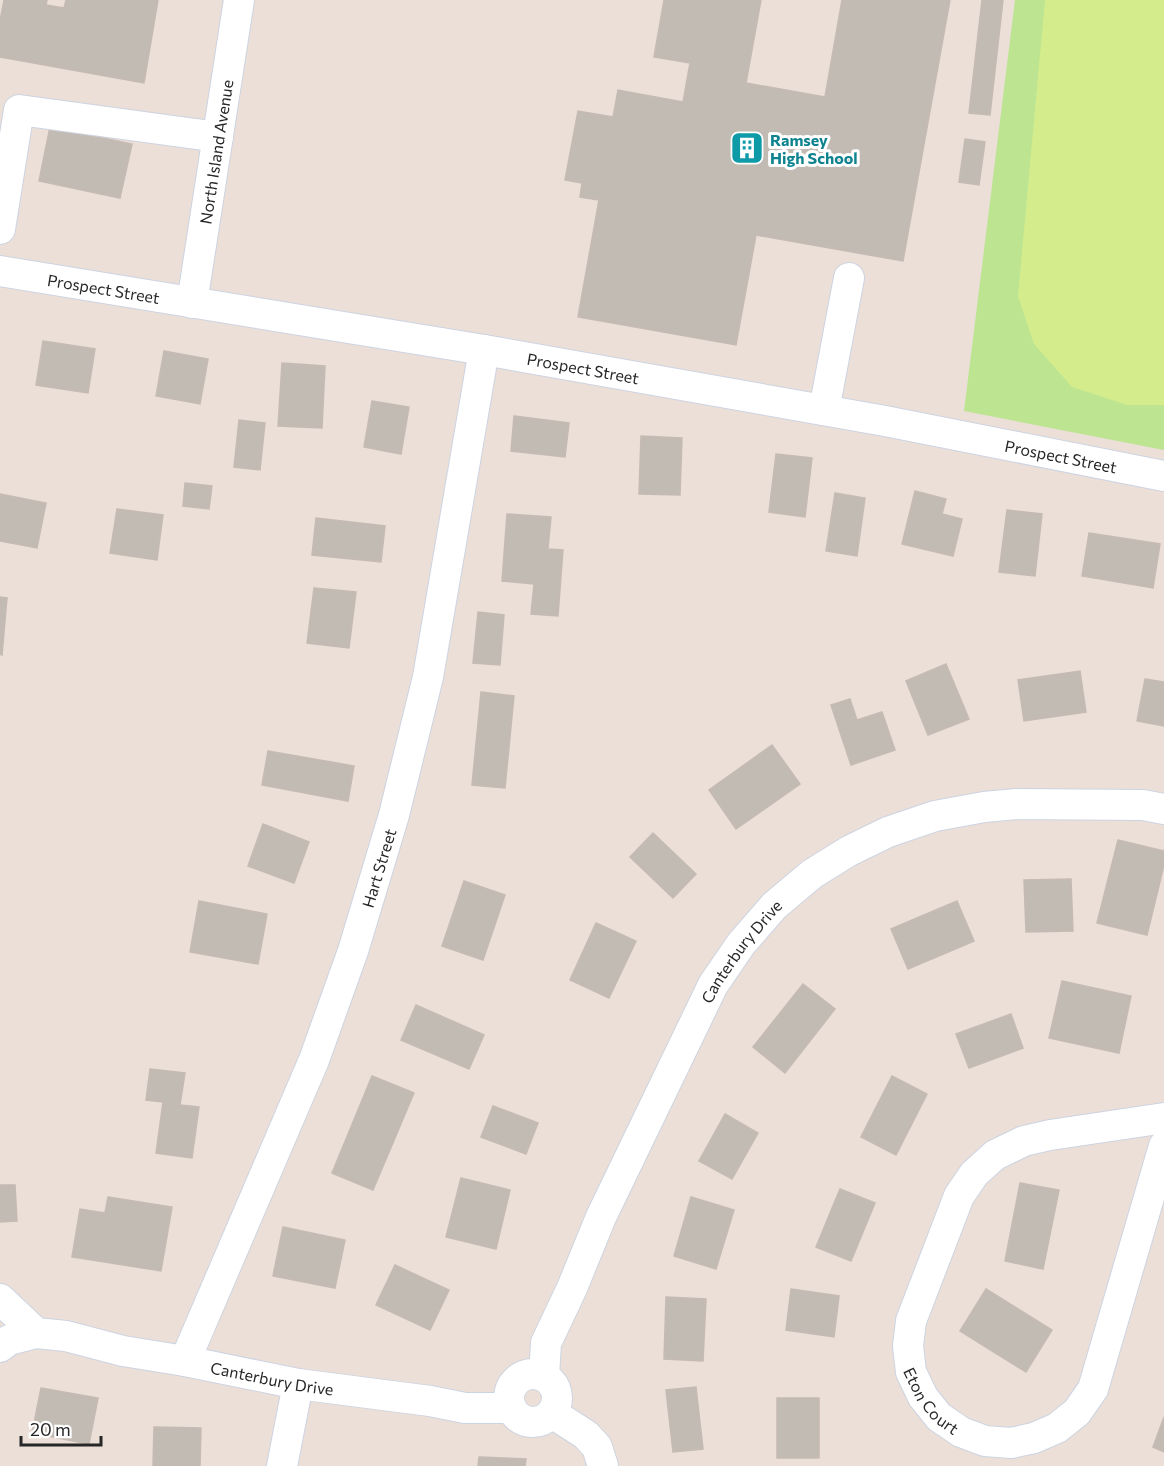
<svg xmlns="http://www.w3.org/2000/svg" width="1164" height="1466" viewBox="0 0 1164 1466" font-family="Commissioner,sans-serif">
  <rect width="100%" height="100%" fill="#ebdfd8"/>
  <polygon fill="#bce491" points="1015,0 1164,0 1164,450 964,411"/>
  <polygon fill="#d4ec8c" points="1045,0 1164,0 1164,405 1127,405 1072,387 1034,344 1018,296"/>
  <g fill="#c2bbb4" stroke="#c6bbb2" stroke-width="1.5">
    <polygon points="4,0 47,0 46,5 64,8 66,0 158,0 144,83 0,57 0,21"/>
    <polygon points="664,0 761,0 746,83 825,97 842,0 950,0 903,261 756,235 736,345 578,317 599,200 580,197 582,183 565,180 578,111 613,117 618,90 683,102 690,63 654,57"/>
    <polygon points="982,0 1003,0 990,115 969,113"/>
    <polygon points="50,127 132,144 120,198 39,181"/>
    <polygon points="965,139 985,142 979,185 959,182"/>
    <polygon points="43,341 95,349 88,393 36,385"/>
    <polygon points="164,351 208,359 200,404 156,396"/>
    <polygon points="282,363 325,366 322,428 278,426"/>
    <polygon points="372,401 409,407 401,454 364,447"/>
    <polygon points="514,416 569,423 565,457 511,451"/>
    <polygon points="239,420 265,423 260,470 234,467"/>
    <polygon points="641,436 682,438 680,495 639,494"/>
    <polygon points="776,454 812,458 805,517 769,512"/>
    <polygon points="185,483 212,486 209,509 183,506"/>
    <polygon points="915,491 946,499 942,514 962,519 953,556 902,544"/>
    <polygon points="835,493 865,498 857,556 826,551"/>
    <polygon points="0,494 46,503 37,548 0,541"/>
    <polygon points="117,509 163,515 157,560 110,553"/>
    <polygon points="1007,510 1042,514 1035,576 999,572"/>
    <polygon points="507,514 551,517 548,549 563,550 558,616 531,614 534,584 502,581"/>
    <polygon points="316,518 385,526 381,562 312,555"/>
    <polygon points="1089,533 1160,544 1153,588 1082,576"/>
    <polygon points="314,588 356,592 349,648 307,643"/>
    <polygon points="0,597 7,598 2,655 0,654"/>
    <polygon points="478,612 504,615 500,665 473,663"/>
    <polygon points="946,664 969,719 928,735 906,681"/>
    <polygon points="1080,671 1086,712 1024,721 1018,680"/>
    <polygon points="1145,679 1164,682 1164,726 1137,721"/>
    <polygon points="481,692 514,696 505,788 472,785"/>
    <polygon points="850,699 857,720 882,712 895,750 851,765 831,705"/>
    <polygon points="772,745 800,784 736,829 709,790"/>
    <polygon points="268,751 354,766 348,801 262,785"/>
    <polygon points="263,824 309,842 294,883 248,866"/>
    <polygon points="653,833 696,874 673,898 630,857"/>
    <polygon points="1118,840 1164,851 1164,865 1147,935 1097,923"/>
    <polygon points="1071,879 1073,931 1026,932 1024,880"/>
    <polygon points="464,881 505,895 483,960 442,946"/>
    <polygon points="199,901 267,914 258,964 190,952"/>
    <polygon points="957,901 974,941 908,969 891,929"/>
    <polygon points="596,923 636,941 609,998 570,980"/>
    <polygon points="1062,981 1131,996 1119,1053 1049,1038"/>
    <polygon points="803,984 835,1009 785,1073 753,1047"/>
    <polygon points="416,1005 484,1035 469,1069 401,1040"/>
    <polygon points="1011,1014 1023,1048 969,1068 956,1034"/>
    <polygon points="150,1069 185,1073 180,1105 199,1107 192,1158 156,1153 163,1102 146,1100"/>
    <polygon points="372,1076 414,1093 373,1190 332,1173"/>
    <polygon points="892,1076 927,1094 896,1155 861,1137"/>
    <polygon points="493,1106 538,1123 526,1154 481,1137"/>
    <polygon points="725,1114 758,1133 732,1179 699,1161"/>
    <polygon points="461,1178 510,1190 496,1249 446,1237"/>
    <polygon points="1020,1183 1059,1190 1043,1269 1005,1261"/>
    <polygon points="0,1185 15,1185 17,1221 0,1222"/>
    <polygon points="840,1189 875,1203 851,1261 816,1247"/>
    <polygon points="108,1197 172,1207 161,1271 72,1257 80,1209 105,1213"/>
    <polygon points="691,1197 734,1210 716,1269 674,1256"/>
    <polygon points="283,1227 345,1240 335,1288 273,1276"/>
    <polygon points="395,1265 449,1290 430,1330 376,1305"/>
    <polygon points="791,1289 839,1296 834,1337 786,1330"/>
    <polygon points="986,1289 1052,1330 1026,1372 960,1331"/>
    <polygon points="666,1297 706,1299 703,1361 664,1359"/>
    <polygon points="696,1387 703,1449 673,1452 666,1390"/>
    <polygon points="41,1388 98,1398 89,1444 32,1433"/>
    <rect x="777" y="1398" width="42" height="60"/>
    <polygon points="1164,1417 1164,1452 1153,1447"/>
    <polygon points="154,1427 201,1428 200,1466 153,1466"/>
    <polygon points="479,1457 526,1459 525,1466 478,1466"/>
  </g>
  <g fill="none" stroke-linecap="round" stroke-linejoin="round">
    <defs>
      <g id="minor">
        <polyline points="0,229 19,110 218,137"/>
        <path id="s1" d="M 0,271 L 484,350 L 885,421 L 1164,476"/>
        <path id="s2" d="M 192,303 L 239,0"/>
        <polyline points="824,410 849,278"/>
        <path id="s3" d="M 1164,1118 L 1050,1135 L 1024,1141 L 995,1155 L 974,1174 L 959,1196 L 911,1321 L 908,1346 L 911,1372 L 923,1397 L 939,1417 L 961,1432 L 985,1441 L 1011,1443 L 1034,1438 L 1057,1428 L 1077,1412 L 1093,1389 L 1164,1146"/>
        <polyline points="0,1299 36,1333"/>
        <path id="s4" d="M 0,1347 L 9,1340 L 36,1333 L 66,1336 L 123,1351 L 185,1361 L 298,1384 L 430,1401 L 465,1408 L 511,1408"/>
        <path id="s5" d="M 185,1361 L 314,1060 L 353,951 L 394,815 L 428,677 L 484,350"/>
        <circle cx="533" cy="1398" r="24"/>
        <path id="s6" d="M 544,1376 L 546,1343 L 572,1288 L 601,1217 L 713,985 L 741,944 L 774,906 L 812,874 L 849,851 L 888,832 L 935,816 L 984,807 L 1017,804 L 1143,805 L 1164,809"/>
        <polyline points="552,1413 586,1435 597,1447 603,1466"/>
        <polyline points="282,1466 298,1384"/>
      </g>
    </defs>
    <use href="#minor" stroke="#cdd4e1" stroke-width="32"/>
    <use href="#minor" stroke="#fff" stroke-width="30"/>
  </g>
  <defs>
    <symbol id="building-square" viewBox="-11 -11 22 22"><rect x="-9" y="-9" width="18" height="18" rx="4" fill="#0f9aa8" stroke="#fff"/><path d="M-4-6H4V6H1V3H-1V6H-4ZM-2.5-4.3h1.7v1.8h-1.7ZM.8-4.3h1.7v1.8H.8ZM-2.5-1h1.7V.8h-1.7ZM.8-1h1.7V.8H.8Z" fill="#fff"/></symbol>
  </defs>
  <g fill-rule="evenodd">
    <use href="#building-square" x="728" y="129" width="38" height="38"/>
  </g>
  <g text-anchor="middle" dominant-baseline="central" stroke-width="6" stroke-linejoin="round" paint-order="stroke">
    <g font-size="16" font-weight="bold" fill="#0d838f" stroke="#fff" text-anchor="start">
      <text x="770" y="139">Ramsey<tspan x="770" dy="18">High School</tspan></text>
    </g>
    <g font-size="16" fill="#272727" stroke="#fff">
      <text stroke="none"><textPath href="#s2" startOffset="153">North Island Avenue</textPath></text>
      <text stroke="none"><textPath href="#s1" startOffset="105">Prospect Street</textPath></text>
      <text stroke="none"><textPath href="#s1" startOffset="591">Prospect Street</textPath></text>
      <text stroke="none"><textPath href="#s1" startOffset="1077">Prospect Street</textPath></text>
      <text stroke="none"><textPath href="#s5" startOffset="530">Hart Street</textPath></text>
      <text stroke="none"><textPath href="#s6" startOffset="472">Canterbury Drive</textPath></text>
      <text stroke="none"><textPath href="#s4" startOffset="280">Canterbury Drive</textPath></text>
      <text stroke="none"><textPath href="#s3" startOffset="450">Eton Court</textPath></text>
    </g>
  </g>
  <path d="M21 1436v9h80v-9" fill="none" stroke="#272727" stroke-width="3"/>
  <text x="30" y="1436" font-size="18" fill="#272727" stroke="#ffffff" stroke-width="4.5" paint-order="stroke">20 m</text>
</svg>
